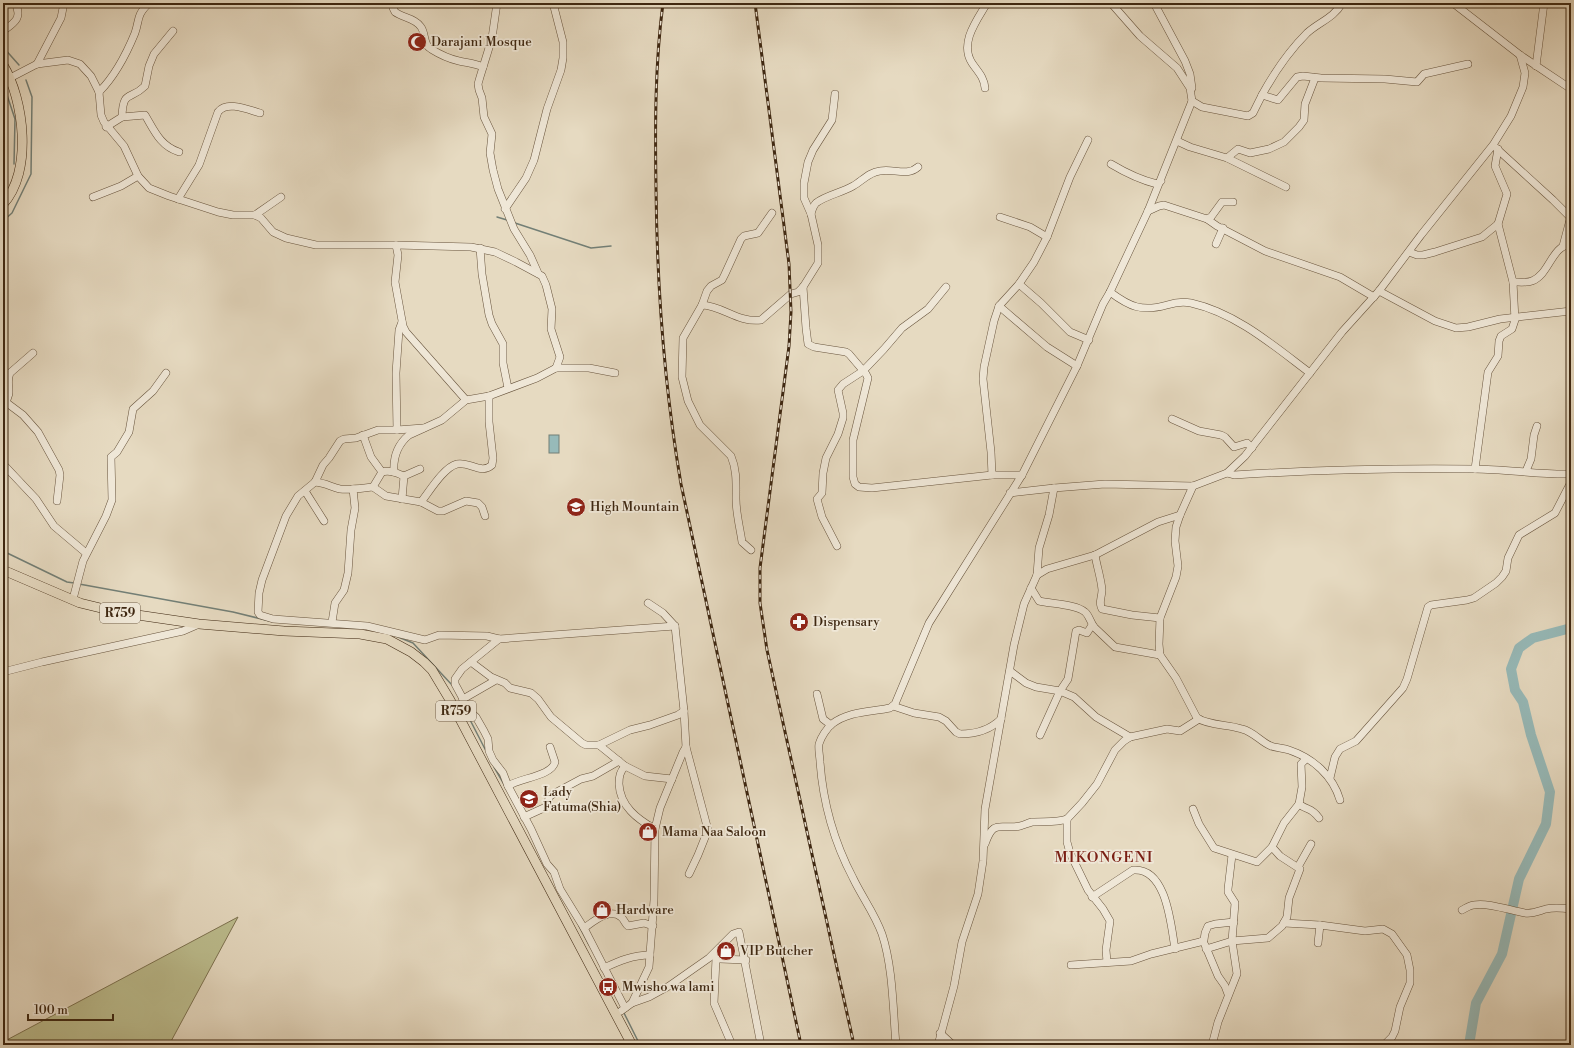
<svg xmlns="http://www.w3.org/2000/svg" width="1574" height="1048" viewBox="0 0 1574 1048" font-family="'Libre Bodoni',serif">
  <rect width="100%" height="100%" fill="#e6dac1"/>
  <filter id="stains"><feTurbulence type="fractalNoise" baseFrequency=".005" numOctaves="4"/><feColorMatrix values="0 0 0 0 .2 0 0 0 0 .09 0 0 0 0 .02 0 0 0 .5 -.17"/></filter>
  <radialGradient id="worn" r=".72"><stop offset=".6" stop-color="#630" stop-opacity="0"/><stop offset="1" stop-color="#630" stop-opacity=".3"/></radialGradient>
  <polygon fill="#bcbd8e" stroke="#7d7250" points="238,917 169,1045 3,1045 3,1042"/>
  <rect fill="#97bab9" stroke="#737f76" x="549" y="435" width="10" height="18"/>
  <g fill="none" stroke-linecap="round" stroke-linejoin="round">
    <g stroke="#737f76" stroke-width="1.5">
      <polyline points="3,47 19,65"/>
      <polyline points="3,83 15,119 14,164"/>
      <polyline points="497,217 507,220"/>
      <polyline points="3,221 12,213 31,174 32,97 26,80"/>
      <polyline points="515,223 591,248 611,246"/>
      <polyline points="3,551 67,582 74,583"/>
      <polyline points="79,584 233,612 274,622"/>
      <polyline points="398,637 413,643 452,685"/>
      <polyline points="466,712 486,751"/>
      <polyline points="494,767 505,786"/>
      <polyline points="579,926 589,945"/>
      <polyline points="624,1013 640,1045"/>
    </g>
    <polyline stroke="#97bab9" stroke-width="10" points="1469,1045 1476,1003 1502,954 1519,879 1546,824 1550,792 1531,735 1523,702 1515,690 1511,669 1519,648 1533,638 1571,628"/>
    <defs>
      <g id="minor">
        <path d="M 395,3 L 393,8 L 395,12 C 403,18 415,18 421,27 C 426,34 423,45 431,49 C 439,54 450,59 459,61 C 468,63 475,63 483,67"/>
        <polyline points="497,3 492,38 480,77 478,84 479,90 482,98 484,117 492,134 490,153 493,170 498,189 514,229 530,255 538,273"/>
        <polyline points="1154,3 1185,61 1190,74 1192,88"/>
        <polyline points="1453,3 1520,55 1571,89"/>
        <path d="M 3,31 C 14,23 23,18 15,3"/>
        <polyline points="37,64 61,18 64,3"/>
        <polyline points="1536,66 1544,3"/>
        <polyline points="10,78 37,64 68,60 80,64 91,76 99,92 101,115 104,122 124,146 138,176 149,188 169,196 218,212 233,215 255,215 261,218 273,232 286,238 316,245 396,245 471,247 495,252 516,262 542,276 546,285 552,309 551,329 560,357 556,368 589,368 615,373"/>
        <path d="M 985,88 C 984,77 978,72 972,63 C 959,43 977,20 987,3"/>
        <path d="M 99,92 C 115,76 126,55 135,33 C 140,18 136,16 149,3"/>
        <path d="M 1262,95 C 1274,73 1289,51 1307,33 C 1319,22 1334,18 1342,3"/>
        <polyline points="1192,101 1202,107 1248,116 1253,113 1262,95 1278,100 1297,77 1303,76 1321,78 1385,79 1417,82 1424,74 1468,64"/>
        <path d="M 122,117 C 123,89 130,101 145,86 L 149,66 L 154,54 L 173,31"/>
        <path d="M 106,127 L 122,117 L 145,115 C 154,130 160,146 179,152"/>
        <polyline points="1177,141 1190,147 1227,158 1238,149 1250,153 1269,149 1284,142 1299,127 1304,120 1305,104 1315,78"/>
        <polyline points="1496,148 1553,200 1570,217"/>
        <polyline points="1227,158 1286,187"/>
        <path d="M 1111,164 C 1126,173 1141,180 1157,184 L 1161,181"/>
        <polyline points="93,197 121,186 138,176"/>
        <path d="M 178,199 L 199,165 L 218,112 C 227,100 249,110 260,113"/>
        <polyline points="505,209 526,178 534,160 547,109 561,70 563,58 563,42 553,3"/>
        <polyline points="1148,211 1159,206 1164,205 1207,219 1211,217 1222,202 1233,202"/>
        <path d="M 811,214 C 812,210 813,206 816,203 C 827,195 841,193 853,186 C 862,181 869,172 880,171 C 893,168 907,177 918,167"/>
        <polyline points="255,215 281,197"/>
        <polyline points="1000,217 1030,227 1047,237"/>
        <polyline points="1207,219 1217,226 1265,251 1340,277 1374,297"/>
        <polyline points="1216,244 1223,228"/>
        <polyline points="396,245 398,255 395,282 403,326 406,332 466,400"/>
        <polyline points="1563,246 1571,216"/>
        <polyline points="480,248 482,274 489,315 492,324 503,344 503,363 508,388"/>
        <polyline points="1409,252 1417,255 1423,255 1435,252 1482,237 1498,224 1507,194 1495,166 1498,149"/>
        <path d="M 1513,282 C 1519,282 1527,283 1532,281 C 1550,274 1551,246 1571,244"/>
        <polyline points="1019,284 1041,303 1070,332 1089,340"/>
        <polyline points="803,287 806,328 808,344 814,347 846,352 849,354 866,374 868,378 853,440 853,477 855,484 859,487 872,488 992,475 1022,475"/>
        <polyline points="1379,291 1435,321 1456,328 1468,327 1500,319 1571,311"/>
        <path d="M 1110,292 C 1130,307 1142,312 1167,305 C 1176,302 1182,301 1191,303 C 1236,313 1274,346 1310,373"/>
        <path d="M 702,305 C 723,306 738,323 761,320 L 791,294 L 798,292 L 803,287 L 818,263 L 818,245 L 811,214 L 804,198 L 804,183 L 808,162 L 813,150 L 832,120 L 835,94"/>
        <polyline points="999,306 1047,347 1077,366"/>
        <polyline points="3,400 23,415 38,432 59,470 60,475 57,501"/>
        <path d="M 4,404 C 14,392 5,385 10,373 L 33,353"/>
        <polyline points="1172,419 1199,431 1221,435 1225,437 1234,447 1247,443 1252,448"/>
        <polyline points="423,428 397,430 378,430 356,438 344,439 340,441 329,458 323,465 315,482 298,496 286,516 262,580 259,593 258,612 260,615 273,619 367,626 425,640 439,635 487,636 499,639 675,626"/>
        <polyline points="397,430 396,373 399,330 402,322"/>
        <polyline points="363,435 371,457 382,472"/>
        <polyline points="3,464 36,499 54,526 86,553"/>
        <polyline points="1475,469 1488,372 1498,356 1499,341 1501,336 1512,329 1515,320 1513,282 1498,224"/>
        <polyline points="1526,471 1531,459 1534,435 1537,426"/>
        <path d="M 394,472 C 393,457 397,445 409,435 L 442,420 L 466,400 L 489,396 L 537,378 L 556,368"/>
        <path d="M 1227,473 L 1234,475 C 1314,470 1394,468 1474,469 C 1507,469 1539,475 1571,474"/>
        <polyline points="992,475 991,452 983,379 984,367 994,321 999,306 1019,284 1034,262 1047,237 1070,177 1088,140"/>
        <path d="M 315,482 C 326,483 331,487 340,489 C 351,490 363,488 373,487 L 382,472 C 390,470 397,473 404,476"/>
        <path d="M 1193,486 L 1180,515 L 1176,527 L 1175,541 L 1178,566 L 1176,577 L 1160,618 L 1159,644 L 1160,655 L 1176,678 L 1197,718 C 1210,726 1227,724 1242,729 C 1254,732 1261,742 1271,746 C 1276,748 1283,748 1289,750 C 1313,758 1333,776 1340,800"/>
        <polyline points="373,487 386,496 421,502 438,511 443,511 466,501 478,503 482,507 485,516"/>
        <polyline points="305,491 324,521"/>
        <polyline points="1010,493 1054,488 1105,484 1193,486 1227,473 1245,456 1342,332 1379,291 1421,235 1493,145 1511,116 1523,87 1525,73 1520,55"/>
        <polyline points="402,499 404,476 420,469"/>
        <path d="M 421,502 C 429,492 444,467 457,464 C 469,461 481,475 492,465 L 493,458 L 489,422 L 489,396"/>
        <polyline points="837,546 822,517 817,499 822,493 823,473 826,458 838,434 843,418 843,413 838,390 843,384 863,371 884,349 902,328 928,309 946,287"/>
        <path d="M 751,550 L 742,542 C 740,528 736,513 736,499 C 736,484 737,470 731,456 L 700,425 L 688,401 L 682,377 L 683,338 L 702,305 L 707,291 L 711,286 L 722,280 L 725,274 L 741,239 L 744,236 L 758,233 L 772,213"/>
        <path d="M 1095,555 C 1097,567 1101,578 1102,590 C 1102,597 1098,603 1102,609 L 1132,615 L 1160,618"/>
        <polyline points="1037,575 1047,569 1095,555 1158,522 1180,515"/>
        <path d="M 1031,588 L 1039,601 C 1051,604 1076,604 1085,612 C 1090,616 1090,623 1095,628 L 1115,647 L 1160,655"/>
        <polyline points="73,599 83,561 106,516 112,500 111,457 117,452 129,432 133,409 153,391 166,373"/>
        <polyline points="648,603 663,613 675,626 684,711 686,747 708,830 698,855 689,874"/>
        <polyline points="332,622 335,603 344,590 348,573 351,530 355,508 353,489"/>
        <polyline points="499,639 462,669 455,679 455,684 462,697 465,707 476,717 484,731 488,739 489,751 493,760 503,773 508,786 531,829 547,864 554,872 560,889 584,928 625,1008"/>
        <polyline points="471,662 491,677 505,683 510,688 531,693 538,699 551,717 582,743 586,745 599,745 625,766 645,776 672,779"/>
        <polyline points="1010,671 1026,683 1036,687 1060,691 1074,697 1096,717 1130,737"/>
        <polyline points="3,672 42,662 183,631 199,624"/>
        <polyline points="817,694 823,719 831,725"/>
        <polyline points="463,699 496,680"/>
        <path d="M 893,706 L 914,713 L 939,717 L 946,721 L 956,732 L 960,734 C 975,734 990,730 1001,719"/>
        <polyline points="1040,735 1060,691 1068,679 1076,631 1079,630 1087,633 1092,625"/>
        <polyline points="599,745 630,730 650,725 678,715 684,711"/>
        <path d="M 625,766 C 620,772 619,776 619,784 C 620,806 637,819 655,829"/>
        <polyline points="1330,778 1335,757 1340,749 1356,741 1403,688 1407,679 1428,607 1431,605 1467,600 1474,598 1496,583 1502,577 1506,571 1508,558 1519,535 1555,513 1571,482"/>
        <path d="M 508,786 C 520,778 552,776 555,762 L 550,747"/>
        <path d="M 1299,804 C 1308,811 1311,807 1319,818"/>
        <polyline points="1193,809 1199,824 1214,848 1257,862 1272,847 1284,823 1299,804 1302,787 1301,764 1306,759"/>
        <polyline points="524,817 546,807 548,804 549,797 553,794 581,779 593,776 619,761"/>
        <path d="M 985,844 C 994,818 1000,830 1020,826 C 1024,825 1028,823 1032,822 C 1044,821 1056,823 1067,819"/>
        <polyline points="1298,867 1311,844"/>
        <path d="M 1092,897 L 1133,870 C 1167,867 1171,926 1175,949"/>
        <path d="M 1462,910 C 1466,908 1470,905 1474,905 C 1487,902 1512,911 1525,913 C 1533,914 1539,911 1546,909 C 1554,907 1563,908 1571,909"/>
        <polyline points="1284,923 1320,925 1365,931 1383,929 1392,934 1407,955 1410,970 1410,983 1400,1007 1395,1031 1392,1037 1384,1045"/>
        <path d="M 584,928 C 593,922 610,907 621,917 C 624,919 625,924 628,926 L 644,923 L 653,926"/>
        <polyline points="1318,943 1320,925"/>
        <polyline points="1205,945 1218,976 1225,986 1228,994"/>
        <polyline points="1206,949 1232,941 1268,938 1282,926 1287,917 1289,898 1300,869 1280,856 1272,847"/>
        <polyline points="714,956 720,959 746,960"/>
        <polyline points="716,958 714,1003 732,1045"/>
        <polyline points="1107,962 1106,950 1110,921 1103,909 1088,890 1070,853 1067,842 1067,819 1082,803 1097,784 1115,750 1124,741 1130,737 1167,729 1180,731 1199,719"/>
        <polyline points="1071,965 1131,961 1151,954 1200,942 1204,940 1205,933 1208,926 1215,924 1234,922"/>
        <path d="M 604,968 C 619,961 633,955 650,955"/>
        <polyline points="632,1003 649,997 669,986 709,958 733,934 739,932 761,1045"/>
        <polyline points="621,1011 632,1003 649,967 654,900 655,829 660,808 683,752 686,747"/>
        <polyline points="940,1033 953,1045"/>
        <path d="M 896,1045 C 893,1010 893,967 882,934 C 875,914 862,897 853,878 C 834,842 823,802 820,762 C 820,757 818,749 819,744 C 821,737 827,728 832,724 C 849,711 871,712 890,708 L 895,704 L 929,623 L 1022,475 L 1077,366 L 1103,304 L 1110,292 L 1148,211 L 1192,101 L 1190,88 L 1177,68 L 1140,36 L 1111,3"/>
        <polyline points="938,1045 954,986 962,942 978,894 983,861 985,809 1014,645 1024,604 1037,575 1039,548 1049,515 1054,488"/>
        <polyline points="1212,1045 1218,1022 1237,974 1232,941 1235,903 1228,892 1228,889 1232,855"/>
      </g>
      <g id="major">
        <path d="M 3,65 C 24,99 33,172 3,204"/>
        <polyline points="3,570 80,603 117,612 199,624 284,631 360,634 387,639 411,652 424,662 432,670 450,700 632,1045"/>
      </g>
    </defs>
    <use href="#minor" stroke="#68543d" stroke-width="8"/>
    <use href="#major" stroke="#3e2711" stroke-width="10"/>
    <use href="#minor" stroke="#efe7d7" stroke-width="7"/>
    <use href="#major" stroke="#e6dac1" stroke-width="9"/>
    <defs>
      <g id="rail">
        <path d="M 663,3 C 655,64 655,126 656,188 C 657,287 664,385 681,484 L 801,1045"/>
        <polyline points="755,3 789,264 791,312 789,346 760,568 760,603 767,650 854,1045"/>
      </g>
    </defs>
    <use href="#rail" stroke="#3e2711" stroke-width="3"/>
    <use href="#rail" stroke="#efe7d7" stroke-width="1.5" stroke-dasharray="4.5" stroke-linecap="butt"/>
  </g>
  <defs>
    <symbol id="mosque-disc" viewBox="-11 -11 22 22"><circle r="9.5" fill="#8f2418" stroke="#efe7d7"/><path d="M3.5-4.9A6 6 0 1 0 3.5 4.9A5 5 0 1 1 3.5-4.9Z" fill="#fff"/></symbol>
    <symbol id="school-disc" viewBox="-11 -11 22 22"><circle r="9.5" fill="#8f2418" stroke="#efe7d7"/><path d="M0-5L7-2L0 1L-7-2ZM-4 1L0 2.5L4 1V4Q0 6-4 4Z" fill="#fff"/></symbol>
    <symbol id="pharmacy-disc" viewBox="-11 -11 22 22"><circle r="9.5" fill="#8f2418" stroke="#efe7d7"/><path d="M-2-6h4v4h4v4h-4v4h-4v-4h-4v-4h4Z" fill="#fff"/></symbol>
    <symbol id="shop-disc" viewBox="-11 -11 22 22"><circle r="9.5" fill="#8f2418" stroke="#efe7d7"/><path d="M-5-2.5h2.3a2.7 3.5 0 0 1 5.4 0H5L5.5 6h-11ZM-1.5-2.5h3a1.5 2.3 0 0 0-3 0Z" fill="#fff"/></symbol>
    <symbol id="bus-disc" viewBox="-11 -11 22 22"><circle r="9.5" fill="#8f2418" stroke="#efe7d7"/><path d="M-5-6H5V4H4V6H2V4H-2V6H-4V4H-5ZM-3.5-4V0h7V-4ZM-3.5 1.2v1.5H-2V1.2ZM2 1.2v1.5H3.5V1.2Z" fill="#fff"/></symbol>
  </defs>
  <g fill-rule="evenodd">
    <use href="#mosque-disc" x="406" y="31" width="22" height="22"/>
    <use href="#school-disc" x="565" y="496" width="22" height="22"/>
    <use href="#pharmacy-disc" x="788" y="611" width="22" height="22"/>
    <use href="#school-disc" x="518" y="788" width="22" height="22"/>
    <use href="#shop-disc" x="637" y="821" width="22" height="22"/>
    <use href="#shop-disc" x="591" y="899" width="22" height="22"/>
    <use href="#shop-disc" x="715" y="940" width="22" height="22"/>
    <use href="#bus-disc" x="597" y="976" width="22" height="22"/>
  </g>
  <g text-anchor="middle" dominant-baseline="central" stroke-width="3.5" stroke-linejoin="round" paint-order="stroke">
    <g fill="#efe7d7" stroke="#73614c" stroke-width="1">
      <rect x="100" y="603" width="40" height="20" rx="3"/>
      <rect x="436" y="701" width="40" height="20" rx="3"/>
    </g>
    <g font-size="12" font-weight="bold" fill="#3e2711">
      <text x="120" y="613">R759</text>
      <text x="456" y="711">R759</text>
    </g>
    <g font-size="13" fill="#3e2711" stroke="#efe7d7" text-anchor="start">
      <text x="431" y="42">Darajani Mosque</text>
      <text x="590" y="507">High Mountain</text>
      <text x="813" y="622">Dispensary</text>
      <text x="543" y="792">Lady<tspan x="543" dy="15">Fatuma(Shia)</tspan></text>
      <text x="662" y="832">Mama Naa Saloon</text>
      <text x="616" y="910">Hardware</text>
      <text x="740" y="951">VIP Butcher</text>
      <text x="622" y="987">Mwisho wa lami</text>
    </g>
    <g font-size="15" letter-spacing="1" fill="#7a1f14" stroke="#efe7d7">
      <text x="1104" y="857">MIKONGENI</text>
    </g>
  </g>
  <rect width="1574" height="1048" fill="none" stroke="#e6dac1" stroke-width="16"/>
  <rect x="4" y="4" width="1566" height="1040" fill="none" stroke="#3e2711" stroke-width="2"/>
  <rect x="8" y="8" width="1558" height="1032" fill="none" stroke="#3e2711"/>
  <path d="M28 1014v6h85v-6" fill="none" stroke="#3e2711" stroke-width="2"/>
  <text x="34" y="1014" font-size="12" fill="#3e2711" stroke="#efe7d7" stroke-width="3" paint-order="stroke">100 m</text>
  <rect width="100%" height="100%" filter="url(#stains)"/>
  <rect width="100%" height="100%" fill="url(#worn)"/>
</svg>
